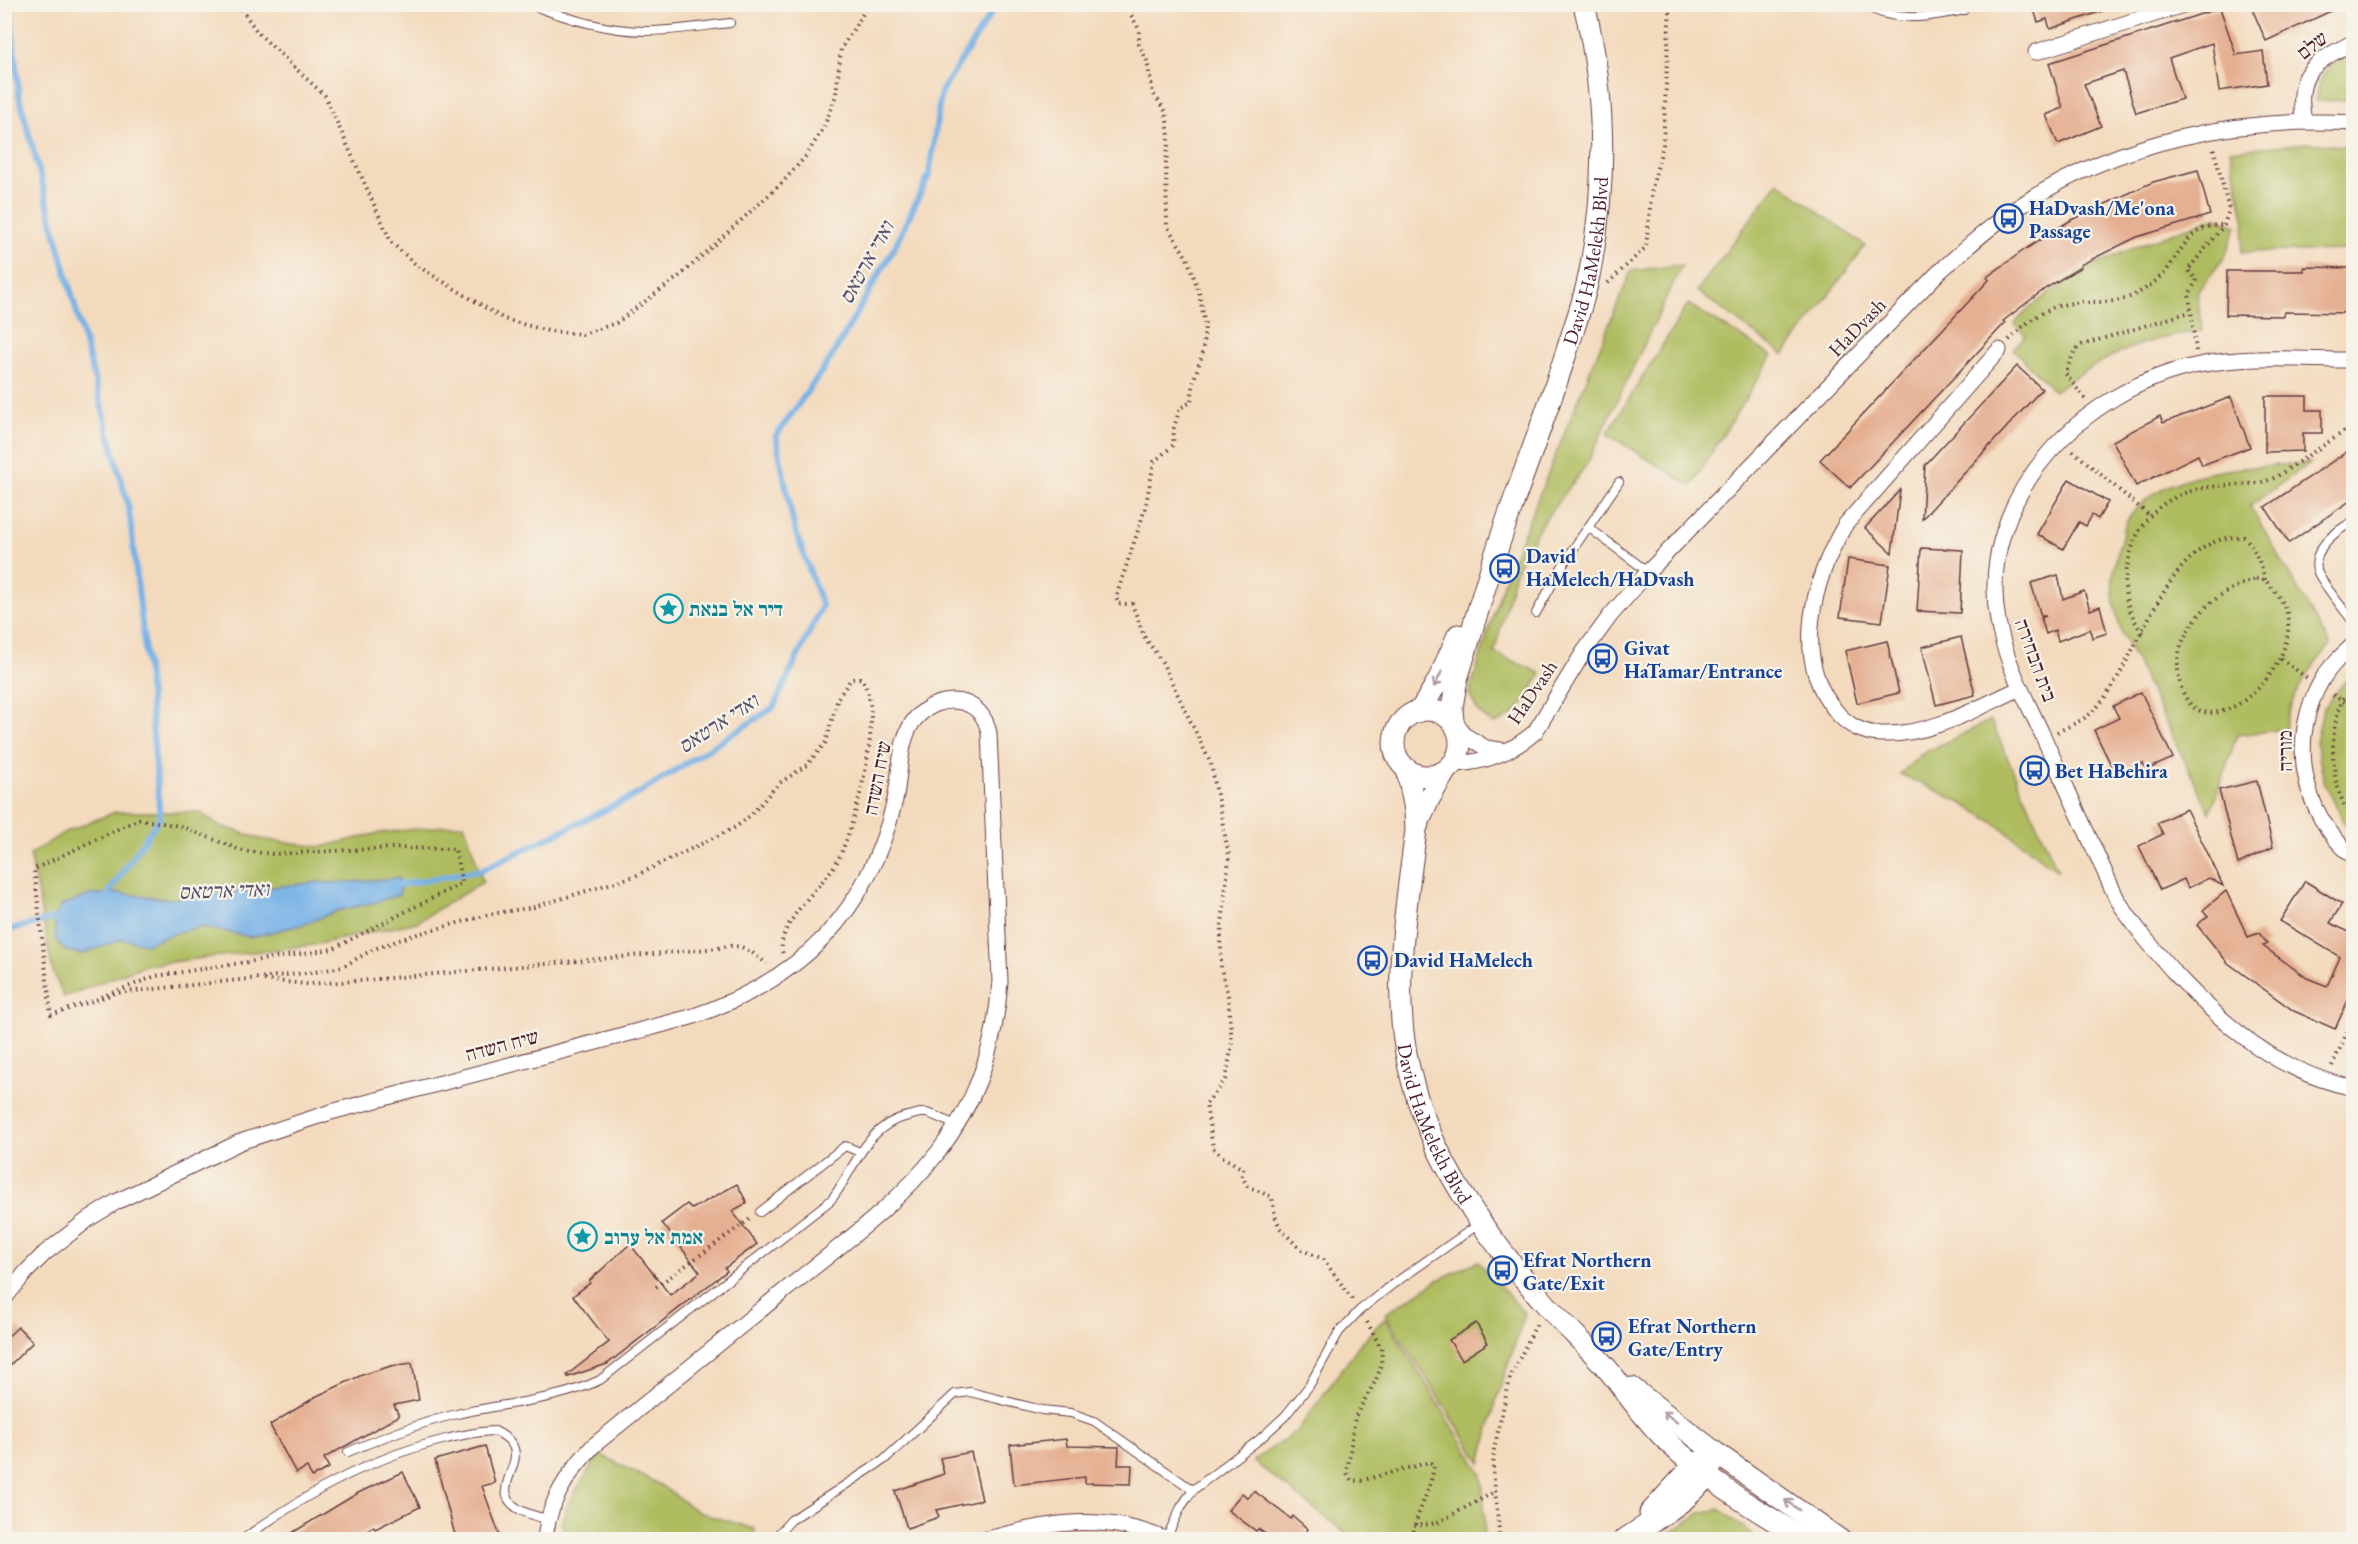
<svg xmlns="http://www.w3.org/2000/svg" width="2358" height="1544" viewBox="0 0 2358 1544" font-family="'EB Garamond','Frank Ruhl Libre',serif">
  <rect width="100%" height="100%" fill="#f7f3e8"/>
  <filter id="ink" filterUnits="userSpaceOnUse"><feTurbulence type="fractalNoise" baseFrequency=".0167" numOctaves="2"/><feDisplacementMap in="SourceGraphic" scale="12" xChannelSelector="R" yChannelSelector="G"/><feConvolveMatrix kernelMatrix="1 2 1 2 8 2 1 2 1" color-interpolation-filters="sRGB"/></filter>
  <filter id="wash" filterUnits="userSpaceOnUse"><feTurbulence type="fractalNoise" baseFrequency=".008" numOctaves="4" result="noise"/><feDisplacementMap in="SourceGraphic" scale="24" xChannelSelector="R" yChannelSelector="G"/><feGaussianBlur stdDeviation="1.35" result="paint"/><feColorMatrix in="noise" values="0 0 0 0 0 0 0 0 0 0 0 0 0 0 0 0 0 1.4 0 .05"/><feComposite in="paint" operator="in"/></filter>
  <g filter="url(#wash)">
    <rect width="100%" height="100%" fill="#f3dabd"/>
    <g fill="#aebc5f" stroke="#7c6e45" stroke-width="1.5">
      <path d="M 2353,53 L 2353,100 L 2316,101 C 2322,69 2324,67 2353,53 Z"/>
      <polygon points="2307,143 2353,147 2353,250 2241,252 2245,223 2230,150"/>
      <polygon points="1778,182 1865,246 1784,355 1697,291"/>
      <path d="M 2217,217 L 2236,226 L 2225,257 L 2197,292 L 2202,331 C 2140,339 2105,356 2054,391 L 2013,349 L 2026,335 L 2014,324 C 2065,268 2147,242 2217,217 Z"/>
      <path d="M 1682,265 L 1587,464 L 1540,526 L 1515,572 L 1494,653 L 1541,673 C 1528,697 1521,716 1493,724 L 1478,712 L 1469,693 L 1504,581 L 1631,271 Z"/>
      <polygon points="1688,304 1772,356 1691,486 1607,434"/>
      <path d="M 2310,463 L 2250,506 L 2330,645 C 2307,675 2291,691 2285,729 L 2237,735 L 2210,813 L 2122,633 C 2111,598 2109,583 2119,547 C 2122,539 2123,528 2127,521 C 2161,465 2253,468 2310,463 Z"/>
      <polygon points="2353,672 2353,834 2344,822 2324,781 2316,743 2323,708"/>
      <polygon points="1991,720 1991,721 2058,871 1996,824 1960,802 1900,774 1922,754"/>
      <polygon points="115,812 200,812 218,825 261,839 321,847 379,833 464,824 483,882 417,922 314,945 145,965 64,997 53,972 30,855 63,833"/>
      <polygon points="1478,1261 1525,1314 1495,1404 1481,1463 1385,1314 1438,1280"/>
      <polygon points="1385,1318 1482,1474 1485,1523 1484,1539 1353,1539 1253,1461 1298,1430 1359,1345"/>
      <polygon points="599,1454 660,1485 698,1512 755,1529 754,1539 570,1539 561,1523 568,1504"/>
      <polygon points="1720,1509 1758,1539 1661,1539 1700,1513"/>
    </g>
    <path fill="#75b1e7" stroke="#606889" stroke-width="1.5" d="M 399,878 L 400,894 L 377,902 L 337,911 L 305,924 L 251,937 L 203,927 L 179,932 L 146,944 L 123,939 L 82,954 L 66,951 L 56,940 L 54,919 L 62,905 L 91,895 L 117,893 L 170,899 L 318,882 C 345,885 373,879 399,878 Z"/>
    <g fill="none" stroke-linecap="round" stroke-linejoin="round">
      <g stroke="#75b1e7" stroke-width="6">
        <polyline points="10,4 19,96 129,509 149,687 160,817 104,900"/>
        <polyline points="393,886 482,870 638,794 773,708 822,606 794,527 776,436 831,358 893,250 929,175 941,92 997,4"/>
        <polyline points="4,931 61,917"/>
      </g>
    </g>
    <g id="blocks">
      <g fill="#e5af91">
        <polygon points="2032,4 2113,4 2114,7 2050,29 2047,19 2038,22"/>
        <polygon points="2250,4 2346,4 2266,41"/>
        <polygon points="2220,8 2236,55 2263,51 2267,84 2219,91 2212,43 2169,58 2182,99 2136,113 2123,71 2084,84 2101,126 2058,144 2046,115 2063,108 2049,63"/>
        <polygon points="2198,170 2210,215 2137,237 2080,265 2081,267 2046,288 2003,321 2005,323 1850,488 1820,460 1989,280 1987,277 2024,250 2071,220 2153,182"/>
        <polygon points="2304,267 2354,268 2354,313 2284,312 2283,316 2226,315 2227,271 2304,271"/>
        <polygon points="2017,366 2042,389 1922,519 1925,465"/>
        <polygon points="2265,396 2307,396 2307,410 2322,410 2322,433 2303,433 2303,451 2265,452"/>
        <polygon points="2231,397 2250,447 2202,465 2198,455 2136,486 2113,441 2160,416 2163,423"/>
        <polygon points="2354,447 2354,498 2289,543 2265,507"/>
        <polygon points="2069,479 2108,502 2098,519 2092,515 2086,526 2079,522 2063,549 2037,534"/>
        <polygon points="1900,490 1892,553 1865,528"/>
        <polygon points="1921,548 1963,550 1960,613 1917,611"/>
        <polygon points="1848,559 1890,565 1882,622 1840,617"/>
        <polygon points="2058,575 2063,599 2084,591 2090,610 2100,606 2107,633 2092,638 2090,629 2058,641 2055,630 2046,634 2041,618 2046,616 2041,616 2031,583"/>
        <polygon points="1961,637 1975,695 1936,705 1922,647"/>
        <polygon points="1887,641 1899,693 1857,703 1845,651"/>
        <polygon points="2141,692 2173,758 2146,770 2143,763 2116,775 2094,730 2119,718 2113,706"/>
        <polygon points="2257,781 2273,847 2238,864 2219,790"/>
        <polygon points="2186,809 2212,862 2223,886 2209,878 2188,888 2184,879 2160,890 2139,846 2163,834 2157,823"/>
        <polygon points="2305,881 2342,904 2330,923 2351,933 2354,927 2354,987 2335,1029 2294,1011 2228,963 2197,925 2208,916 2203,910 2226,891 2248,937 2259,933 2267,943 2263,946 2307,978 2327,986 2340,957 2280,921"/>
        <polygon points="737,1184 747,1203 732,1211 757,1244 725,1268 727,1271 607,1364 568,1377 567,1375 609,1342 573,1296 590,1283 589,1281 630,1244 670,1295 700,1272 662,1223 687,1204 692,1209"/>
        <polygon points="1476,1323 1488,1343 1462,1360 1449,1340"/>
        <polygon points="18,1327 33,1342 4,1371 4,1340"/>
        <polygon points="412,1363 419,1400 394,1405 399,1416 324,1458 329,1468 312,1477 307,1467 296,1473 270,1425 317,1396 362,1375 391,1366"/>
        <polygon points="1066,1439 1067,1446 1119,1447 1118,1465 1132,1465 1131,1484 1085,1483 1085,1477 1014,1485 1010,1445"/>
        <polygon points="485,1446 495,1483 482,1486 501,1539 456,1539 435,1460"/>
        <polygon points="971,1452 982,1500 936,1510 939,1517 907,1528 895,1491 944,1474 940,1458"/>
        <polygon points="403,1472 420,1507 375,1529 374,1526 351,1539 282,1539 358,1493"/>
        <polygon points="1254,1491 1291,1519 1293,1516 1308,1529 1300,1539 1273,1539 1258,1529 1256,1531 1228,1510 1242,1493 1248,1498"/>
      </g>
    </g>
  </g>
  <g filter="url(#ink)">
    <use href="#blocks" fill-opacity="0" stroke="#633b41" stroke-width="1.5"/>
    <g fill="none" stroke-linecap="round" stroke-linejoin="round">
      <defs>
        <g id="lane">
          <path d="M 528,4 C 567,18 605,31 646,31 C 674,31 703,26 730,23"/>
          <path d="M 1863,4 C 1895,24 1930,17 1964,10"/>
          <path d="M 2354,521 C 2337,530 2312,548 2317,570 C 2319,580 2346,612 2354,623"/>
          <polyline points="1588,527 1648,572"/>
          <polyline points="1536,613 1567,558 1619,482"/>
          <polyline points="760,1212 845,1146 860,1152"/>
          <path d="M 348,1452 C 383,1437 419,1423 457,1414 C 505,1403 556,1401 600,1380 L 831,1200 C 855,1170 865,1125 908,1116 C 913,1115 921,1112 926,1113 C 936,1115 948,1122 957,1126"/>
          <polyline points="1166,1539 1181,1507 1193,1490 1260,1439 1285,1416 1309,1386 1339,1332 1360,1310 1389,1287 1479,1224"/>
          <path d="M 242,1540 C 304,1494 371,1457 446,1439 C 463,1435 478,1431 495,1431 C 501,1434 510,1440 513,1446 C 523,1466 490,1490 517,1508 C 525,1514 538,1516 548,1520"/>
          <polyline points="773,1540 791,1520 884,1460 955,1394 970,1392 1042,1410 1071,1413 1094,1421 1193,1490"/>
        </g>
        <g id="street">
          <polyline points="2036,52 2186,4"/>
          <path d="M 2304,121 C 2294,73 2314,62 2354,42"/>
          <path d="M 1999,350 L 1845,525 C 1814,578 1791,657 1835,710 C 1846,725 1864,734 1882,734 C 1931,736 1978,707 2021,688"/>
          <path d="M 2354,360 C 2303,360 2249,355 2199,365 C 2084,387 1975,498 1998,621 C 2005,661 2026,699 2043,736 C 2067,789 2091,843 2116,897 C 2132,924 2152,947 2172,970 C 2223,1025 2278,1073 2354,1088"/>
          <path d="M 2354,644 C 2342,655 2331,665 2323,678 C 2288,736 2300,814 2354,857"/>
          <polyline points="1459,732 1486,748 1507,751"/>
          <path d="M 1453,764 C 1484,763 1512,752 1535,732 L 1583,653 L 1610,616 L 1648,572 L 1938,273 C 1965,249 1992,224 2023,204 C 2120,140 2239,117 2354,123"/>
          <path d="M 4,1299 L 26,1272 L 45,1253 L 90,1218 L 116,1202 L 240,1142 L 331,1112 L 691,1017 C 801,980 868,914 895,800 C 901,774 898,738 916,718 C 940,692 982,695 989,733 L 1000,982 C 988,1143 895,1202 779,1295 C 717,1345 655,1396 593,1446 C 568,1473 548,1502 545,1540"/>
          <path d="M 984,1540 C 1049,1522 1102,1512 1167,1540"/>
        </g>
        <g id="secondary">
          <circle cx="1427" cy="743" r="33"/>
          <polyline points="1420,711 1438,681 1458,635"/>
          <path id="s1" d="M 1453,722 L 1452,707 L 1457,679 C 1475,622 1491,563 1512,506 C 1531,452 1552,399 1569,344 C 1577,318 1587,292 1591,265 C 1607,179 1605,90 1584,4"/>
          <path id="s2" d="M 1407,769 L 1415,810 L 1416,830 C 1406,908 1391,990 1409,1068 C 1429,1157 1484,1234 1543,1301 C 1562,1323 1583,1342 1603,1364 C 1617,1379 1628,1397 1642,1413 C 1657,1432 1674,1449 1693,1464 C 1728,1494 1767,1516 1806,1540"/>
          <polyline points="1417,826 1429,799 1445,772"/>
          <polyline points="1632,1388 1716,1453 1840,1540"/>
          <polyline points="1650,1513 1694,1465 1707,1458"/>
          <path d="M 1624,1540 C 1652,1520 1699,1498 1712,1465"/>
        </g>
      </defs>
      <use href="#lane" stroke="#633b41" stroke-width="10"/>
      <use href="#street" stroke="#633b41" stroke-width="17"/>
      <use href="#secondary" stroke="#633b41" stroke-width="23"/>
      <g stroke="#633b41" stroke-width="4" stroke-dasharray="1.5 4.5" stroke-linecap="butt">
        <polyline points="238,4 258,33 325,96 391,242 416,265 504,319 548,331 583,334 616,323 681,275 783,182 806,156 824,127 836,95 841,49 869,4"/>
        <polyline points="1134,4 1131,15 1139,29 1139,44 1147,61 1153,93 1166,112 1169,136 1166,163 1167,226 1187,258 1199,292 1205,325 1203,352 1194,379 1191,402 1180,408 1174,428 1173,445 1154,462 1145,509 1116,597 1118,604 1132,604 1144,636 1162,662 1211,764 1229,856 1221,935 1221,968 1228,996 1232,1043 1226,1079 1206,1104 1213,1148 1221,1156 1243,1169 1242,1176 1247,1186 1272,1197 1275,1216 1280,1228 1300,1249 1323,1259 1353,1300"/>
        <polyline points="1608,283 1646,247 1652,188 1663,145 1670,4"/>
        <path d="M 2009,340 C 2025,323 2044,308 2067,304 C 2093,299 2114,307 2138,293 C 2149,287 2159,279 2167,270 C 2184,247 2191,224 2224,225"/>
        <polyline points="2196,351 2189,294 2197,280 2188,270 2224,225 2229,210 2213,146"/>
        <polyline points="2085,399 2065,373 2075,350 2082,345 2190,312"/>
        <polyline points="2073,451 2150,516"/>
        <path d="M 2256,579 L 2265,580 C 2272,588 2282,599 2286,610 C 2305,670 2199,760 2180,683 C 2177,670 2177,655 2182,643 C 2198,608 2220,591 2256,579 Z"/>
        <path d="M 2142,633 C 2125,606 2121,591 2129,559 C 2139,513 2172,490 2218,486 C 2238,484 2258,486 2276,477 L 2354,425"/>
        <polyline points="2281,659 2307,678"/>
        <path d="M 2354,684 C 2324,712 2328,791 2354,820"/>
        <polyline points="2333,695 2354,708"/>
        <path d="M 2057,732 C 2069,726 2083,721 2093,711 C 2140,665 2164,532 2244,537 C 2256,548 2260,564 2265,580"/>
        <path d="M 264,980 L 306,984 L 358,981 L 719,948 C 742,942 749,950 767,964"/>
        <path d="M 101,997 L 156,976 L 332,949 L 462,883 L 455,849 L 392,848 L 273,854 L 243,851 L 180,826 L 139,819 L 34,869 L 51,1015 L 116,993 L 315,972 L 342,967 L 374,949 L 414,935 L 491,914 L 534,907 L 635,876 L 736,827 L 752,814 L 778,784 L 807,765 L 826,742 L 838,698 L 851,679 L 860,678 C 888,707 855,824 839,858 C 827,883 773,925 783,954"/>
        <polyline points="2332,1066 2354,1017"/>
        <polyline points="656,1287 750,1219"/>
        <path d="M 1367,1322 L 1382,1350 L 1381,1366 L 1376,1380 L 1355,1417 L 1347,1473 L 1351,1480 L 1360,1481 L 1430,1462 L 1434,1466 C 1431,1492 1414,1514 1413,1540"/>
        <polyline points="1414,1526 1437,1523 1496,1491"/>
        <polyline points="1500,1540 1493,1469 1494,1449 1510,1378 1537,1323"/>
      </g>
      <use href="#lane" stroke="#fff" stroke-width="8"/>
      <use href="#street" stroke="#fff" stroke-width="15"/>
      <use href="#secondary" stroke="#fff" stroke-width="21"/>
    </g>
    <defs><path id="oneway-shaft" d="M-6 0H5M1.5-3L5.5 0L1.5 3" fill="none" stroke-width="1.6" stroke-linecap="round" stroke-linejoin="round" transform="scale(1.5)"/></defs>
    <g stroke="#ae9aa0">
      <use href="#oneway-shaft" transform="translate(1438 679) rotate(117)"/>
      <use href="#oneway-shaft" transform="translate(1670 1417) rotate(-142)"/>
      <use href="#oneway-shaft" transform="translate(1792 1505) rotate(-145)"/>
    </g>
  </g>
  <defs>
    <symbol id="bus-ring" viewBox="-11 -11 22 22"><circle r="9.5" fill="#f7f3e8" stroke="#1a4fb4" stroke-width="1.5"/><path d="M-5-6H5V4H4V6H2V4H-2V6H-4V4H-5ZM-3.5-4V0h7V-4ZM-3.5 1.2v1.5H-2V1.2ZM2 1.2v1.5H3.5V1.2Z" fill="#1a4fb4"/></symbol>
    <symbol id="sight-ring" viewBox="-11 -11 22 22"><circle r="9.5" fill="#f7f3e8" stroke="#0f9aa8" stroke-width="1.5"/><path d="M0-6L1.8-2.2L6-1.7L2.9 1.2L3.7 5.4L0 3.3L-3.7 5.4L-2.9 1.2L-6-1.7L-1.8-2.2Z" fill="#0f9aa8"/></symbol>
  </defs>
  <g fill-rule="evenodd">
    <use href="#bus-ring" x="1992" y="202" width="33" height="33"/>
    <use href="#bus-ring" x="1488" y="552" width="33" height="33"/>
    <use href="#sight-ring" x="652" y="592" width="33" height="33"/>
    <use href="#bus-ring" x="1586" y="642" width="33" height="33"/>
    <use href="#bus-ring" x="2018" y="754" width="33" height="33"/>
    <use href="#bus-ring" x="1356" y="944" width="33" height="33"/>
    <use href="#sight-ring" x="566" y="1220" width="33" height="33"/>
    <use href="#bus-ring" x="1486" y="1254" width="33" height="33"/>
    <use href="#bus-ring" x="1590" y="1320" width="33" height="33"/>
  </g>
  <g text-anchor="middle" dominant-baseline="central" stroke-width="4.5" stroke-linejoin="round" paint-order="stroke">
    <g font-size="20" fill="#4a1f2b" stroke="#f7f3e8">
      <text transform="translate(2312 45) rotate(-38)">שלם</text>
      <text stroke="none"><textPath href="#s1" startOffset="482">David HaMelekh Blvd</textPath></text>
      <text transform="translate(1857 327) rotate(-46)">HaDvash</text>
      <text transform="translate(2036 660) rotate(70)">בית הבחירה</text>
      <text transform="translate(1532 692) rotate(-56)">HaDvash</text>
      <text transform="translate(2285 751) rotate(-91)">מוריה</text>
      <text transform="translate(877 778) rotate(-79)">שיח השדה</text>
      <text transform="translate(502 1045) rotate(-15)">שיח השדה</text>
      <text stroke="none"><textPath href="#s2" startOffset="362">David HaMelekh Blvd</textPath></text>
    </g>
    <g font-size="20" font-weight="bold" fill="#164399" stroke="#f7f3e8" text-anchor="start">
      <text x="2029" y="208">HaDvash/Me'ona<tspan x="2029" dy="23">Passage</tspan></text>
      <text x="1526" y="556">David<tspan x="1526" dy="23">HaMelech/HaDvash</tspan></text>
      <text x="1624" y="648">Givat<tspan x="1624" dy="23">HaTamar/Entrance</tspan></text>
      <text x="2055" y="771">Bet HaBehira</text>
      <text x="1394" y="960">David HaMelech</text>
      <text x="1523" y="1260">Efrat Northern<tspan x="1523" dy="23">Gate/Exit</tspan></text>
      <text x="1628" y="1326">Efrat Northern<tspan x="1628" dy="23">Gate/Entry</tspan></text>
    </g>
    <g font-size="20" font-weight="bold" fill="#0d838f" stroke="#f7f3e8" text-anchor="start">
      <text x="689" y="609">דיר אל בנאת</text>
      <text x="604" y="1237">אמת אל ערוב</text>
    </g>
    <g font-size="21" font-style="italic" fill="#59526d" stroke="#f7f3e8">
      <text transform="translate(866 262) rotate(-61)">ואדי ארטאס</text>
      <text transform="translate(718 723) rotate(-33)">ואדי ארטאס</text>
      <text transform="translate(224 890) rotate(-2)">ואדי ארטאס</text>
    </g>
  </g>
  <rect width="2358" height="1544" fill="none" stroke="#f7f3e8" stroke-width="24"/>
</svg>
